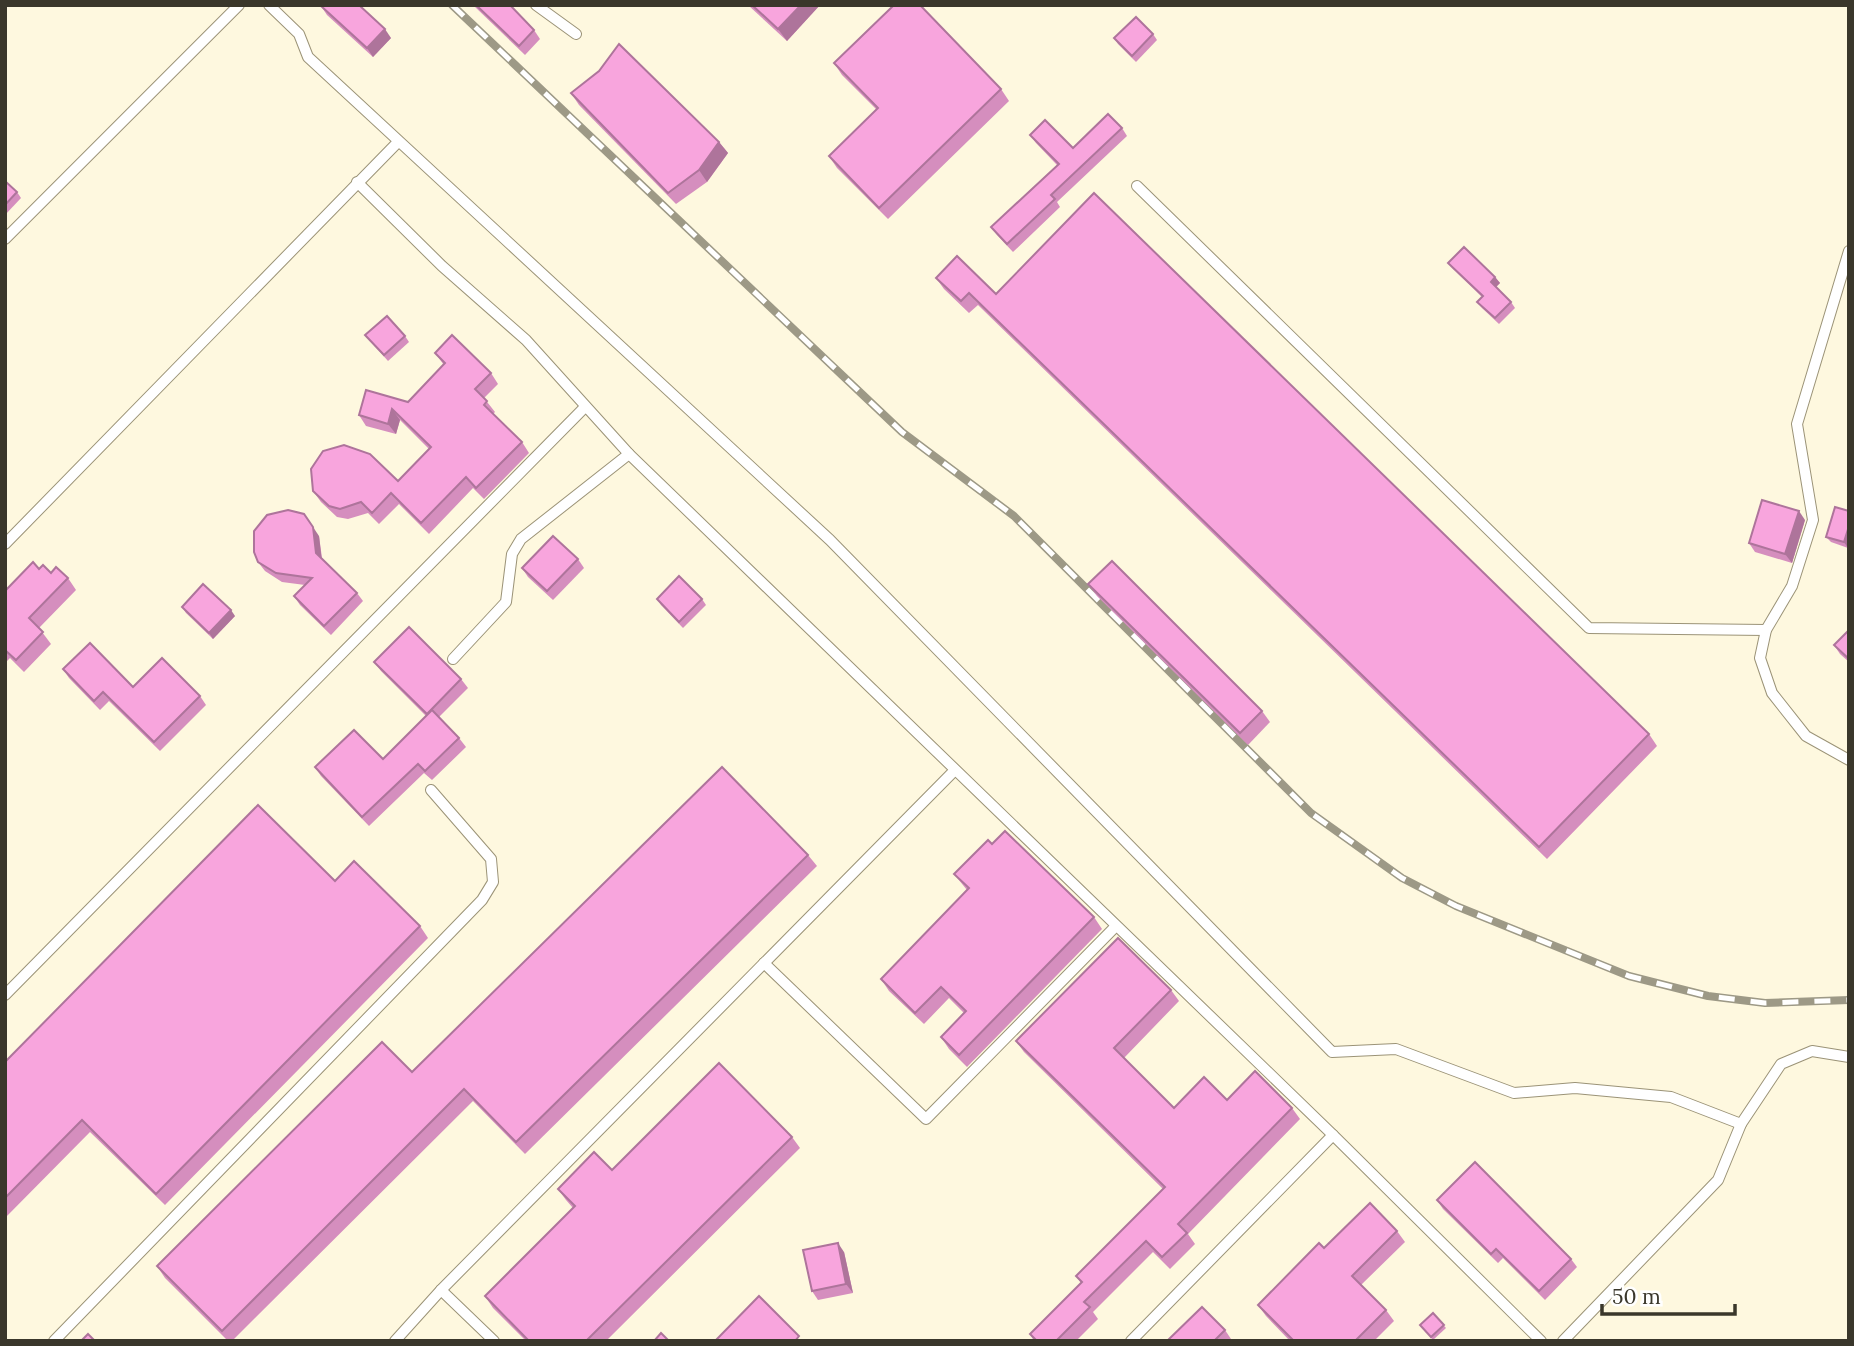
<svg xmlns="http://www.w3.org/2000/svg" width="1854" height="1346" viewBox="0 0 1854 1346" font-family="Lora,serif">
  <rect width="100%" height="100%" fill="#fef8df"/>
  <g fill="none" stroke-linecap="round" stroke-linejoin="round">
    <defs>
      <g id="lane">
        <polyline points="269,5 299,34 308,57 830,540 1332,1052 1396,1049 1514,1093 1575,1088 1671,1097 1741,1124"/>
        <polyline points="536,5 576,34"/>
        <polyline points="357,182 442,266 526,340 629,454 1333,1135 1541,1341"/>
        <polyline points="1137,186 1589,628 1766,630"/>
        <polyline points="5,239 239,5"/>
        <polyline points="1849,251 1797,424 1813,520 1792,586 1766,630 1760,658 1772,693 1806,736 1849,760"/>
        <polyline points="5,544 398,142"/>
        <polyline points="453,659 506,602 512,554 521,539 629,454"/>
        <polyline points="764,963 926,1119 1116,926"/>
        <polyline points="5,995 585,407"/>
        <polyline points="441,1290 494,1341"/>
        <polyline points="54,1341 482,900 493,882 491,859 431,790"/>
        <polyline points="395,1341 441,1290 954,771"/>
        <polyline points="1131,1341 1333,1135"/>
        <polyline points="1563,1341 1718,1180 1741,1124 1781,1064 1812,1051 1849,1057"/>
      </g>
    </defs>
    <use href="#lane" stroke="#9b9377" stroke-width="12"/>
    <use href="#lane" stroke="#fff" stroke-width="10"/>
    <defs>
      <polyline id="rail" points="452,5 902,432 1014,516 1311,813 1402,878 1456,906 1629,976 1708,996 1765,1003 1849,1000"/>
    </defs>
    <use href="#rail" stroke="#9d9986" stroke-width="8"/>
    <use href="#rail" stroke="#fff" stroke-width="5" stroke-dasharray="16" stroke-linecap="butt"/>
  </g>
  <g fill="#d58ebe">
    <polygon points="473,5 510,5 534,30 540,39 525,55"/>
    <polygon points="748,5 820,5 787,41"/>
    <polygon points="321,6 391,38 373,57 327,15"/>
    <polygon points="1153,34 1157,40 1136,62 1118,44 1114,38"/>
    <polygon points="834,63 1001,89 1009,101 888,219 837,168 829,156 877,110 842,75"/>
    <polygon points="571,93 719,142 728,153 707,182 676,204 579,105"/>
    <polygon points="1122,128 1127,136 1057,202 1060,207 1013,252 997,235 991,227 1057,165 1036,143 1030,135 1073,148"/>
    <polygon points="5,181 17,192 21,198 5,215"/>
    <polygon points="1448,263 1495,277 1500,283 1496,287 1511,302 1515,308 1499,324 1482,308 1477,302 1482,297 1453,269"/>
    <polygon points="936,278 996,294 1649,734 1657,746 1547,859 978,305 969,313 944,289"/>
    <polygon points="365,335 405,336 409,342 388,361"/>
    <polygon points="435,353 491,373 498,384 484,398 495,412 493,414 522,442 529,453 484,499 473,488 429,534 399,504 379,524 368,513 348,519 337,517 321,502 313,491 398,481 429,449 400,420 396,434 366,426 359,415 408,402 444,365"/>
    <polygon points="1849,511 1849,546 1848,548 1831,542 1826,537"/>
    <polygon points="1805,520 1792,563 1755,552 1749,543"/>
    <polygon points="319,536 322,558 357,593 363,601 331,635 300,605 294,596 305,585 282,582 265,571 258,562"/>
    <polygon points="578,559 584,568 553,600 528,577 522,568"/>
    <polygon points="39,569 68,578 76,590 39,628 51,644 24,672 10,658 5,663 5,591"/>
    <polygon points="1088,584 1262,711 1270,722 1248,745 1097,596"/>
    <polygon points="657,599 702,599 706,605 683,628 661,605"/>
    <polygon points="182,607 235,616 213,639 186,613"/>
    <polygon points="1849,630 1849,662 1840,654 1834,645"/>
    <polygon points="374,662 461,679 468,688 439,717 459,738 466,747 432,780 424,773 369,826 321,776 315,767 383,759 426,716 381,671"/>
    <polygon points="63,669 133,687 200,696 206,705 160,751 109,701 100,710 69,678"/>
    <polygon points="992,844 1094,917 1102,929 967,1067 949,1049 941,1037 964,1013 949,998 924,1024 889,991 881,979 967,890 954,874"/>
    <polygon points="808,855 817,866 525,1154 473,1101 232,1341 228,1341 165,1278 157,1266 412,1072"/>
    <polygon points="335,881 420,926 428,938 165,1205 90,1132 5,1218 5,1062"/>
    <polygon points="1171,990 1179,1001 1124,1058 1174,1108 1227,1100 1292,1108 1300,1119 1188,1234 1195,1244 1170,1269 1153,1252 1093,1312 1098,1319 1076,1341 1034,1341 1030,1334 1081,1283 1076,1276 1163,1189 1024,1052 1016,1041"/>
    <polygon points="792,1137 800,1148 606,1341 526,1341 493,1308 485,1296 573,1208 566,1200 558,1189 612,1170"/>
    <polygon points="1437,1200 1571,1259 1577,1267 1545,1300 1503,1258 1498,1263 1443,1209"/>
    <polygon points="1397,1231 1405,1242 1361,1285 1386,1310 1394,1321 1374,1341 1290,1341 1266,1316 1258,1305 1324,1248"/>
    <polygon points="844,1252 853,1293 818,1300 812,1291"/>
    <polygon points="1433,1313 1446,1328 1433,1340 1420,1325"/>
    <polygon points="1225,1330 1231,1339 1230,1341 1167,1341"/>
  </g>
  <g fill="#ae749b">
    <polygon points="801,5 820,5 787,41 778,29"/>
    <polygon points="385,29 391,38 373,57 367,48"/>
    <polygon points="719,142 728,153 707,182 699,170"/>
    <polygon points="1495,277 1500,283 1495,288 1491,282"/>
    <polygon points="392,409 400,420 396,434 388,424"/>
    <polygon points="1799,511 1805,520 1792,563 1785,554"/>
    <polygon points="1849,526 1849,546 1848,548 1844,542"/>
    <polygon points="313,527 319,536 322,562 316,553"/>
    <polygon points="231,610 235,616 213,639 209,633"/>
    <polygon points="838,1243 844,1252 853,1293 846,1284"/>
  </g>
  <g fill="#f8a5dd" stroke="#ae749b" stroke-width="2">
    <polygon points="322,5 359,5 385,29 367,48 321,6"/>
    <polygon points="476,5 510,5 534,30 519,46"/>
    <polygon points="752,5 801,5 778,29"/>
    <polygon points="894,5 920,5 1001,89 879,208 829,156 878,108 834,63"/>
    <polygon points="1136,17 1153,34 1132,56 1114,38"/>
    <polygon points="619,44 719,142 699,170 668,193 571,93 599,71"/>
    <polygon points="1108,114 1122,128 1051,195 1055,199 1007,244 991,227 1059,164 1030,135 1045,120 1073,148"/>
    <polygon points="5,181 17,192 5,205"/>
    <polygon points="1094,193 1649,734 1539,847 969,293 961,301 936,278 957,256 996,294"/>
    <polygon points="1464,247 1495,277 1491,282 1511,302 1495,318 1477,302 1483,296 1448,263"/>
    <polygon points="387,316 405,336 384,355 365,335"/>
    <polygon points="452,335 491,373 475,389 487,401 484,405 522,442 476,488 466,477 421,523 391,493 372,513 361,502 340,509 329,506 313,491 311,469 323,451 344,445 370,454 398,481 431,447 392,409 388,424 359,415 366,390 408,402 445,363 435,353"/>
    <polygon points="1762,500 1799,511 1785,554 1749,543"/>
    <polygon points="1835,507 1849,511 1849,526 1844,542 1826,537"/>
    <polygon points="288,510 304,514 313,527 316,553 357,593 324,626 294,596 312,578 276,573 258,562 254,552 254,531 267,515"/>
    <polygon points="553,536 578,559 547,591 522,568"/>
    <polygon points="1112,561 1262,711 1240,733 1088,584"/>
    <polygon points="33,562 39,569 43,565 51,573 56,567 68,578 29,618 43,632 16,660 5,650 5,591"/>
    <polygon points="679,576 702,599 679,622 657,599"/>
    <polygon points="203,584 231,610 209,633 182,607"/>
    <polygon points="409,627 461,679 427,714 374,662"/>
    <polygon points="1849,630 1849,659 1834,645"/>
    <polygon points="90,643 133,687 162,658 200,696 154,742 103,692 94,701 63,669"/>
    <polygon points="432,710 459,738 425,771 418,764 362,817 315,767 354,730 383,759"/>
    <polygon points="722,767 808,855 516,1142 464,1089 222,1331 157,1266 382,1042 412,1072"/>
    <polygon points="258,805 335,881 354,861 420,926 156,1194 82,1120 5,1198 5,1062"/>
    <polygon points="1005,831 1094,917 959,1055 941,1037 966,1011 941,987 915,1013 881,979 969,888 954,874 988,840 992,844"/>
    <polygon points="1118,938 1171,990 1114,1048 1174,1108 1204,1077 1227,1100 1255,1071 1292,1108 1178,1224 1187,1233 1162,1257 1146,1241 1084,1302 1090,1307 1056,1341 1037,1341 1030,1334 1082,1282 1076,1276 1165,1187 1016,1041"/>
    <polygon points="719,1063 792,1137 586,1341 529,1341 485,1296 575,1206 558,1189 594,1152 612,1170"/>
    <polygon points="1475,1162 1571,1259 1539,1291 1496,1249 1491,1254 1437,1200"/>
    <polygon points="1370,1203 1397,1231 1352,1276 1386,1310 1355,1341 1294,1341 1258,1305 1319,1243 1324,1248"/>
    <polygon points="838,1243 846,1284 812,1291 803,1250"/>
    <polygon points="759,1296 799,1336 795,1341 715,1341"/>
    <polygon points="1202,1307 1225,1330 1214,1341 1167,1341"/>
    <polygon points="1433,1313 1444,1325 1431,1337 1420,1325"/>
    <polygon points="661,1333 669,1341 654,1341"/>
    <polygon points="88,1334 95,1341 81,1341"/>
  </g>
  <rect width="1854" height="1346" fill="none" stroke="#3a372b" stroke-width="14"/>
  <path d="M1602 1304v10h133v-10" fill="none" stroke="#3a372b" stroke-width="3.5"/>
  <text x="1612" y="1304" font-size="21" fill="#3a372b" stroke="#ffffff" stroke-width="5" paint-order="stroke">50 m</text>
</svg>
